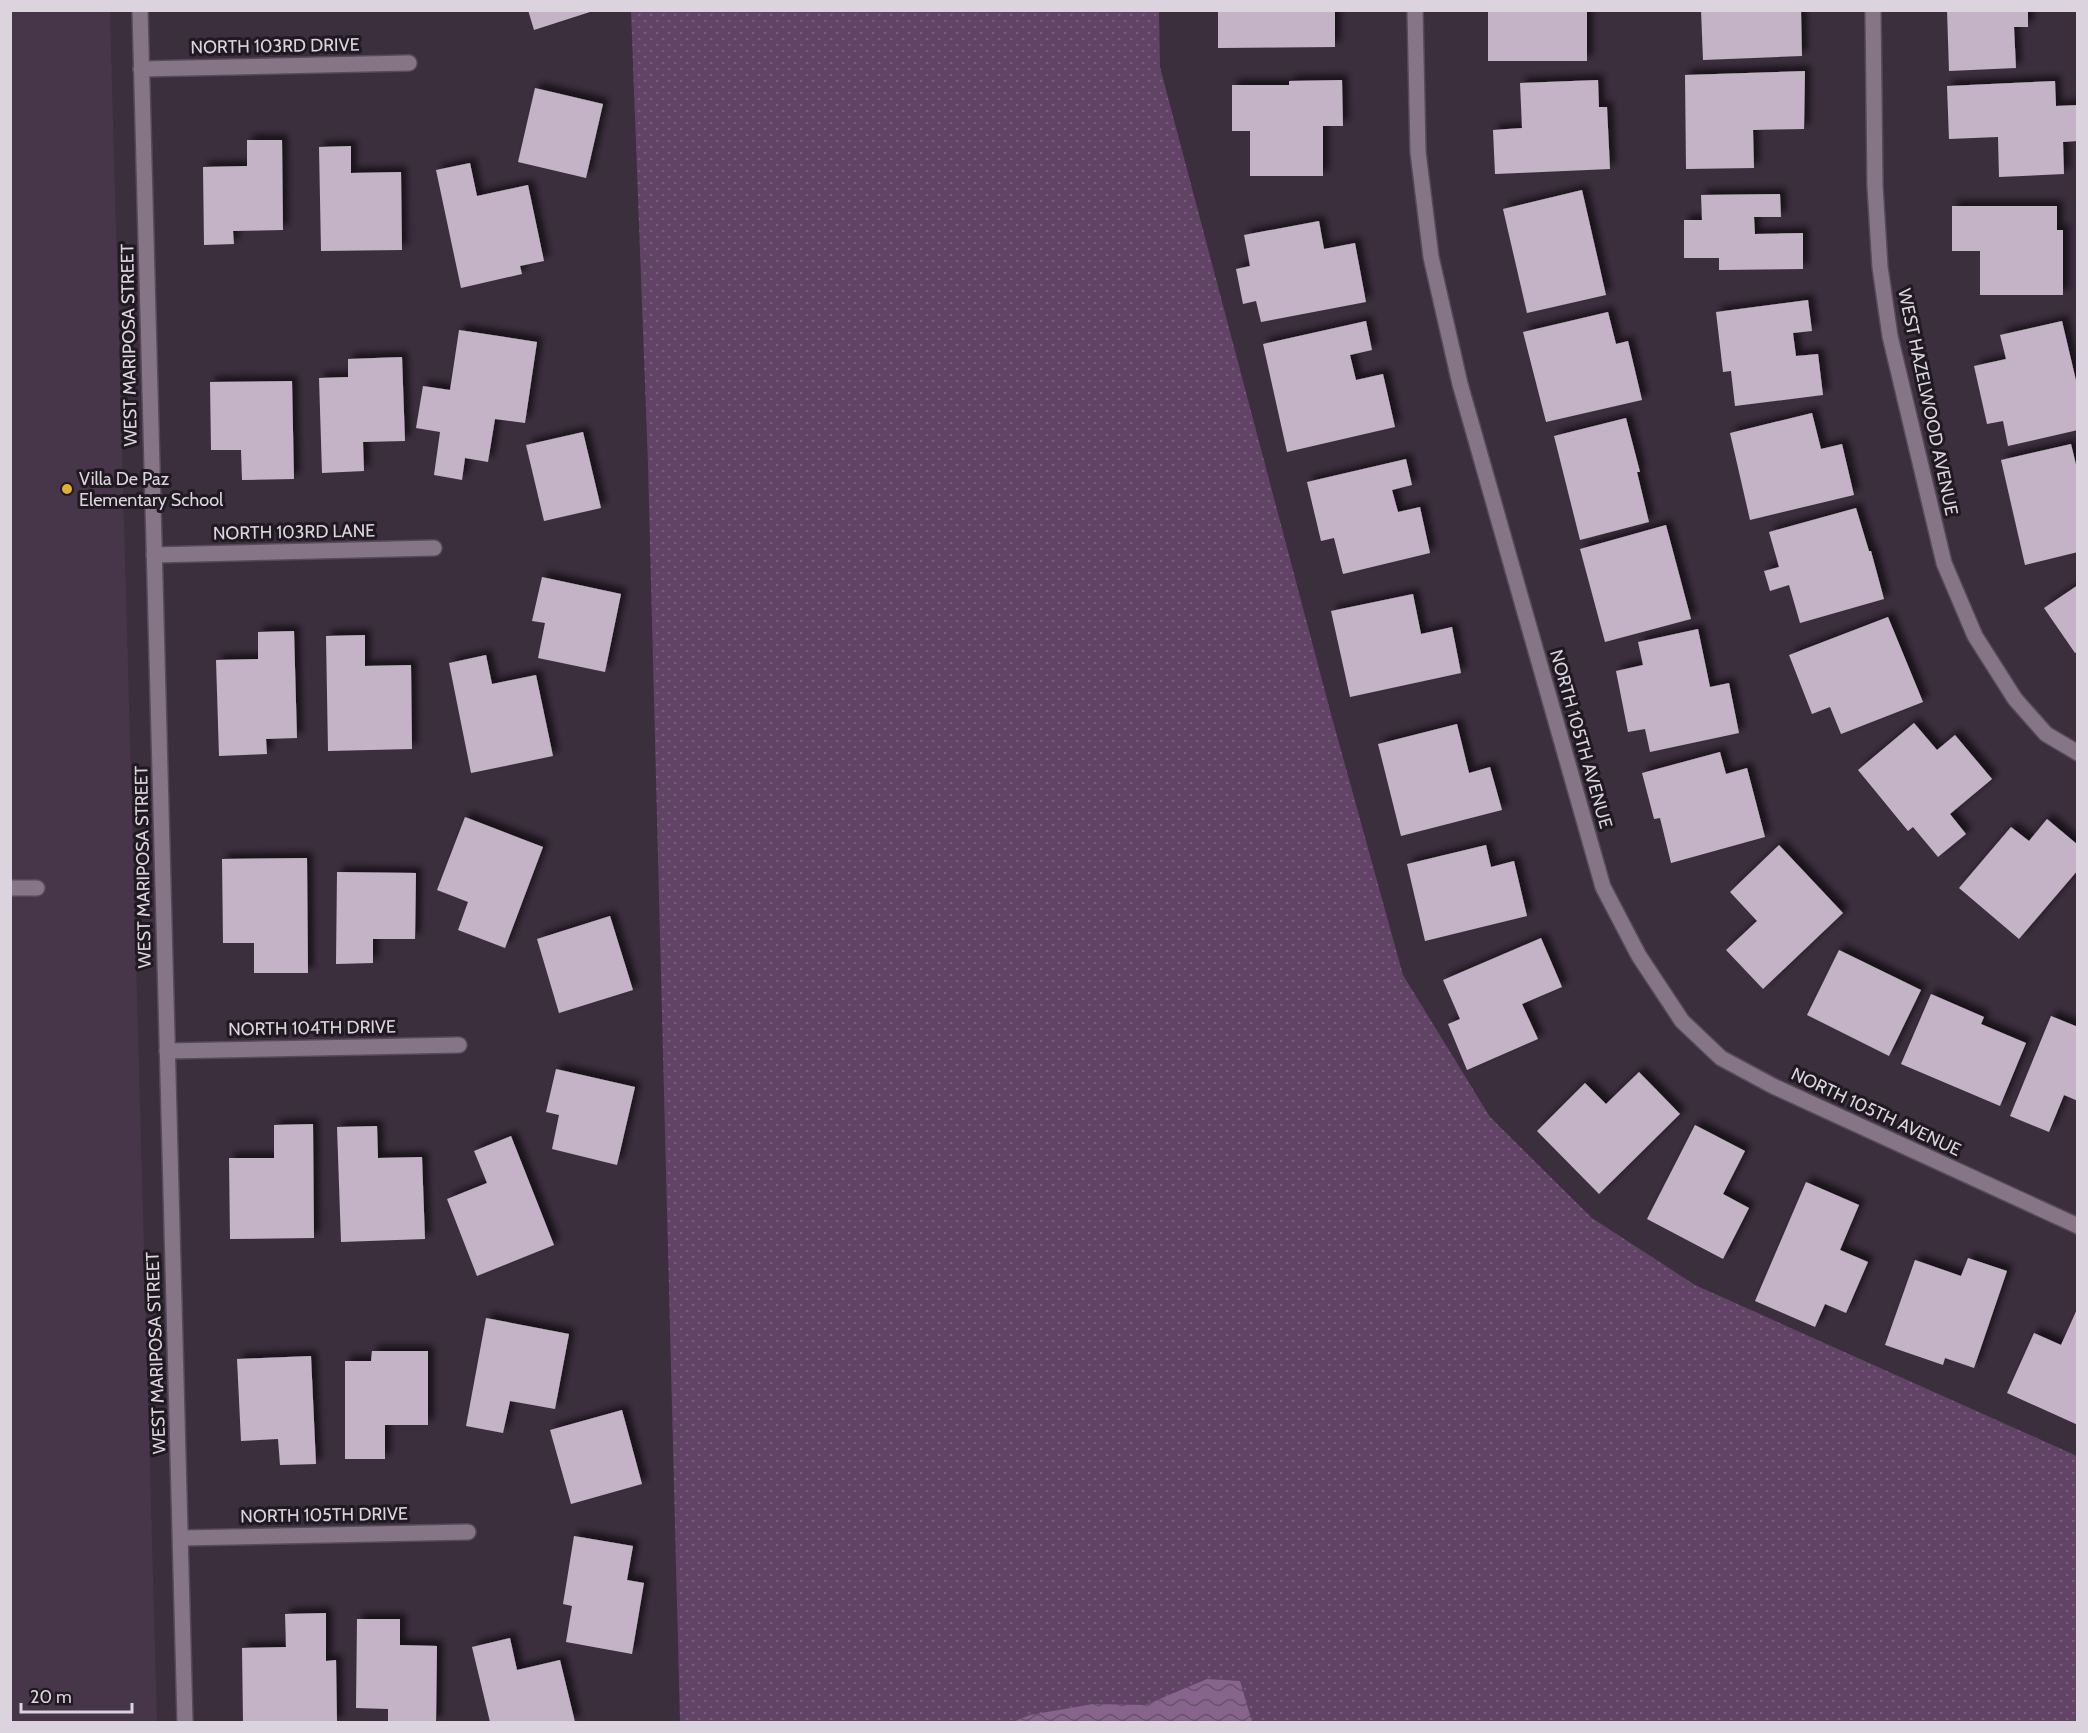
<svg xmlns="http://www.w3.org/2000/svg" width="2088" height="1733" viewBox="0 0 2088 1733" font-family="Cabin,sans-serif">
  <defs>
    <pattern id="grass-dots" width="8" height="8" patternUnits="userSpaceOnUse" patternTransform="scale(1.5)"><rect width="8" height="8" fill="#614365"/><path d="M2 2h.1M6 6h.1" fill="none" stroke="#775d7b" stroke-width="1.8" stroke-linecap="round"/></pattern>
    <pattern id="water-waves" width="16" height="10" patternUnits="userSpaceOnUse" patternTransform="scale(1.5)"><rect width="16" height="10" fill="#86648b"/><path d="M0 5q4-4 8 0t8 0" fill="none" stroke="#67536a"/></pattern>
    <filter id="shadow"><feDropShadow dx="5.5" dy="-5.5" stdDeviation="3" flood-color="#0009"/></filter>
  </defs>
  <rect width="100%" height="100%" fill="#3b2e3d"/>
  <polygon fill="#473549" points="11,11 110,11 157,1722 11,1722"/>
  <polygon fill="url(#grass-dots)" points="631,11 1159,11 1160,67 1331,714 1403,975 1490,1117 1592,1218 1695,1285 2077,1456 2077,1722 680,1722 648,465"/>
  <polygon fill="url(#water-waves)" points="1207,1679 1240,1681 1252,1722 1013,1722 1030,1715 1093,1704 1145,1705"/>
  <g fill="#c4b3c6" filter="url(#shadow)">
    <polygon points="528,10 593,10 593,11 534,30"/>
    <polygon points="1218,10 1335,10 1335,47 1218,48"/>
    <rect x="1488" y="10" width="99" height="51"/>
    <polygon points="1701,10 1801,10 1802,56 1703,60"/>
    <polygon points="1947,10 2028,10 2028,27 2014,27 2016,68 1949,71"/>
    <polygon points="1805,71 1804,129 1753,130 1754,168 1686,169 1685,75"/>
    <polygon points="1342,80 1343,126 1323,126 1323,176 1250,176 1250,131 1232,131 1232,85 1289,85 1289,81"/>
    <polygon points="1598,80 1599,107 1607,107 1610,169 1495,174 1493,130 1522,128 1520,83"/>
    <polygon points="2055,81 2056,106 2078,105 2078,141 2063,142 2064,174 1999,177 1998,137 1949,139 1947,86"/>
    <polygon points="535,88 603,104 586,178 518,162"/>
    <polygon points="247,140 282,140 283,230 233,231 234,244 204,245 203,167 247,166"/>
    <polygon points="351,146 351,173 401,172 402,250 321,251 319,147"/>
    <polygon points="470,163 477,196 528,185 544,261 520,266 522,274 461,288 436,170"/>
    <polygon points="1582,190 1606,295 1527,313 1503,209"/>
    <polygon points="1780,194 1781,217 1754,217 1755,234 1803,233 1803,269 1719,270 1719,258 1684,258 1684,220 1702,220 1701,195"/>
    <polygon points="1952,206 2057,206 2057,230 2063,230 2063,295 1980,295 1980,251 1952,251"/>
    <polygon points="1319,221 1324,249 1355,243 1366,302 1261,322 1256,301 1243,304 1236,269 1250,266 1244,235"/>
    <polygon points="1808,300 1812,331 1793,333 1796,356 1818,354 1823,395 1735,406 1731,371 1723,372 1716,312"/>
    <polygon points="1608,312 1616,344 1628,341 1642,400 1546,422 1523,332"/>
    <polygon points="1366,321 1372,350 1350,355 1356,380 1383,374 1395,427 1287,452 1263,344"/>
    <polygon points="2062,321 2078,389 2078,430 2008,446 2003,421 1987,424 1974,366 2006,359 2000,335"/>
    <polygon points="459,330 537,342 525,423 495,419 488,462 465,458 462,480 434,475 440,432 416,428 423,386 450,390"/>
    <polygon points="402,357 405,441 363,442 364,471 322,473 319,378 348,377 348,359"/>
    <polygon points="292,381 294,479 242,480 241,450 211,450 210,382"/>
    <polygon points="1812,413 1821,449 1842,444 1854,495 1750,520 1730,433"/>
    <polygon points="1626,418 1640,472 1637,472 1649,522 1580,540 1554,436"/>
    <polygon points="583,432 601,508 544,521 526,445"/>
    <polygon points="2071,444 2078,473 2078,552 2025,565 2001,460"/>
    <polygon points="1406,459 1412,485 1392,490 1398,512 1420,507 1430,553 1343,574 1334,538 1321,541 1307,482"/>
    <polygon points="1856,508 1869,551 1871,551 1884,599 1800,623 1789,585 1770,591 1764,571 1779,567 1769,532"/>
    <polygon points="1666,525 1691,619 1605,642 1580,549"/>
    <polygon points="542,577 621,594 605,672 538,658 545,623 532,621"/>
    <polygon points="2078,585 2078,651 2075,653 2044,608"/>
    <polygon points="1413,594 1421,634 1452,627 1461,673 1350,697 1331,611"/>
    <polygon points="1888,617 1923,702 1841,734 1830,707 1812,714 1789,655"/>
    <polygon points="1698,629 1710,687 1729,683 1739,733 1650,752 1645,729 1628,732 1616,671 1643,665 1638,642"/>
    <polygon points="294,631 297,738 266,739 267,754 219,756 216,660 258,659 258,632"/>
    <polygon points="365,635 365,666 411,665 412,749 328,751 326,636"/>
    <polygon points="486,655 492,684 536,675 553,756 471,773 449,663"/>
    <polygon points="1914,723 1937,750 1955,735 1992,779 1950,814 1966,834 1938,857 1913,827 1908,831 1858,770"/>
    <polygon points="1457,724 1469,773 1490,767 1502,810 1401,836 1378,744"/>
    <polygon points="1720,752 1726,774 1747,768 1765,837 1671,863 1660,818 1654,819 1642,773"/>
    <polygon points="465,817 543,847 505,948 458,930 468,902 437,890"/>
    <polygon points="2047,819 2078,845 2078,870 2019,939 1959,888 2011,827 2029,841"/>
    <polygon points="1486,845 1491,867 1514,861 1527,916 1425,941 1407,864"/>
    <polygon points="1779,845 1843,913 1763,989 1726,950 1757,921 1730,892"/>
    <polygon points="307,858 308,973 254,973 254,943 223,943 222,859"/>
    <polygon points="337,872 416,873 415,939 373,939 373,963 336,964"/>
    <polygon points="610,916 633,990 559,1013 537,939"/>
    <polygon points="1541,938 1562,987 1522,1004 1538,1039 1467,1070 1448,1024 1460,1019 1443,980"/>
    <polygon points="1839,950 1921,990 1889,1056 1807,1015"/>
    <polygon points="1931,994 1984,1017 1981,1024 2026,1043 2000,1106 1901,1064"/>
    <polygon points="2051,1016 2078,1027 2078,1101 2064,1095 2049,1132 2010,1116"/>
    <polygon points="556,1069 635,1087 617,1165 552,1149 559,1115 546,1112"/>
    <polygon points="1639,1072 1680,1114 1599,1194 1537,1131 1585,1083 1606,1104"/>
    <polygon points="313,1124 314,1238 230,1239 229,1158 274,1158 274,1125"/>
    <polygon points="1695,1125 1745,1151 1723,1194 1749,1208 1723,1259 1647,1219"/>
    <polygon points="377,1126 378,1158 422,1157 425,1239 341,1242 337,1127"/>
    <polygon points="511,1136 554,1245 477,1276 447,1199 487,1183 474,1151"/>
    <polygon points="1806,1182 1859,1205 1840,1250 1868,1262 1846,1313 1825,1304 1815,1327 1755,1301"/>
    <polygon points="1968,1258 2007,1271 1974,1368 1945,1358 1943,1365 1885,1345 1915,1260 1961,1276"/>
    <polygon points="2078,1307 2078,1425 2007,1393 2034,1333 2061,1345"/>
    <polygon points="486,1318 569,1334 555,1409 510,1401 503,1433 466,1426"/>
    <polygon points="372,1351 428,1351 428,1425 385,1425 385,1459 345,1459 345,1361 371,1361"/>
    <polygon points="311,1356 316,1464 280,1465 278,1439 241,1441 237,1359"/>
    <polygon points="622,1410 642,1484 571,1504 550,1430"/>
    <polygon points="574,1536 633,1546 627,1580 644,1583 632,1654 566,1642 572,1606 563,1604"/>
    <polygon points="326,1613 326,1661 336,1660 337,1722 243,1722 242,1648 286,1647 285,1614"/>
    <polygon points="357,1619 400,1619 400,1645 437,1646 436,1722 388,1721 388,1709 356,1708"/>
    <polygon points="510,1638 517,1670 560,1660 575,1722 490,1722 472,1647"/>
  </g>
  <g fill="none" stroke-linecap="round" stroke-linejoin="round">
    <defs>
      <g id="minor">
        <polyline points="140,10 185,1722"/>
        <polyline points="1415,10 1418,152 1431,257 1460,384 1603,887 1639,956 1682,1021 1721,1058 1773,1086 2078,1226"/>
        <polyline points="1873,10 1875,186 1880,267 1890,336 1944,563 1975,636 2015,699 2046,734 2078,753"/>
        <polyline points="141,69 409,63"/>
        <polyline points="154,555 434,548"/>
        <polyline points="10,888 37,888"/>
        <polyline points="167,1051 459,1045"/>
        <polyline points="181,1538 468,1532"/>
      </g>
    </defs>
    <use href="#minor" stroke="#564b58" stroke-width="18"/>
    <use href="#minor" stroke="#857587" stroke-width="15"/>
  </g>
  <circle fill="#e1af34" stroke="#1f1920" stroke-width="2" cx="67" cy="489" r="6"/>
  <g text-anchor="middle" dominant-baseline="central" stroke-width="6" stroke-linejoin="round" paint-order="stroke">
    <g font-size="18" fill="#dbd3dd" stroke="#1f1920">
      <text transform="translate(275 46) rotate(-1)">NORTH 103RD DRIVE</text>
      <text transform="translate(129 345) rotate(-91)">WEST MARIPOSA STREET</text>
      <text transform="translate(1928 402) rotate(78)">WEST HAZELWOOD AVENUE</text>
      <text transform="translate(294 532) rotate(-1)">NORTH 103RD LANE</text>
      <text transform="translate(1581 739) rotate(74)">NORTH 105TH AVENUE</text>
      <text transform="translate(143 867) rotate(-91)">WEST MARIPOSA STREET</text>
      <text transform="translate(312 1028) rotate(-1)">NORTH 104TH DRIVE</text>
      <text transform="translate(1876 1112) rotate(25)">NORTH 105TH AVENUE</text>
      <text transform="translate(156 1353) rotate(-92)">WEST MARIPOSA STREET</text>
      <text transform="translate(324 1515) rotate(-1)">NORTH 105TH DRIVE</text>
    </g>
    <g font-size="18" fill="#dbd3dd" stroke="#1f1920" text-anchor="start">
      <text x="79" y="479">Villa De Paz<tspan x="79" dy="21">Elementary School</tspan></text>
    </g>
  </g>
  <rect width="2088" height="1733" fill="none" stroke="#dbd3dd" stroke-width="24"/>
  <path d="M21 1703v9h111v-9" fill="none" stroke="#dbd3dd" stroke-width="3"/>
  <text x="30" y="1703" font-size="18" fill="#dbd3dd" stroke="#1f1920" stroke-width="4.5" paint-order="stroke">20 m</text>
</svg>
